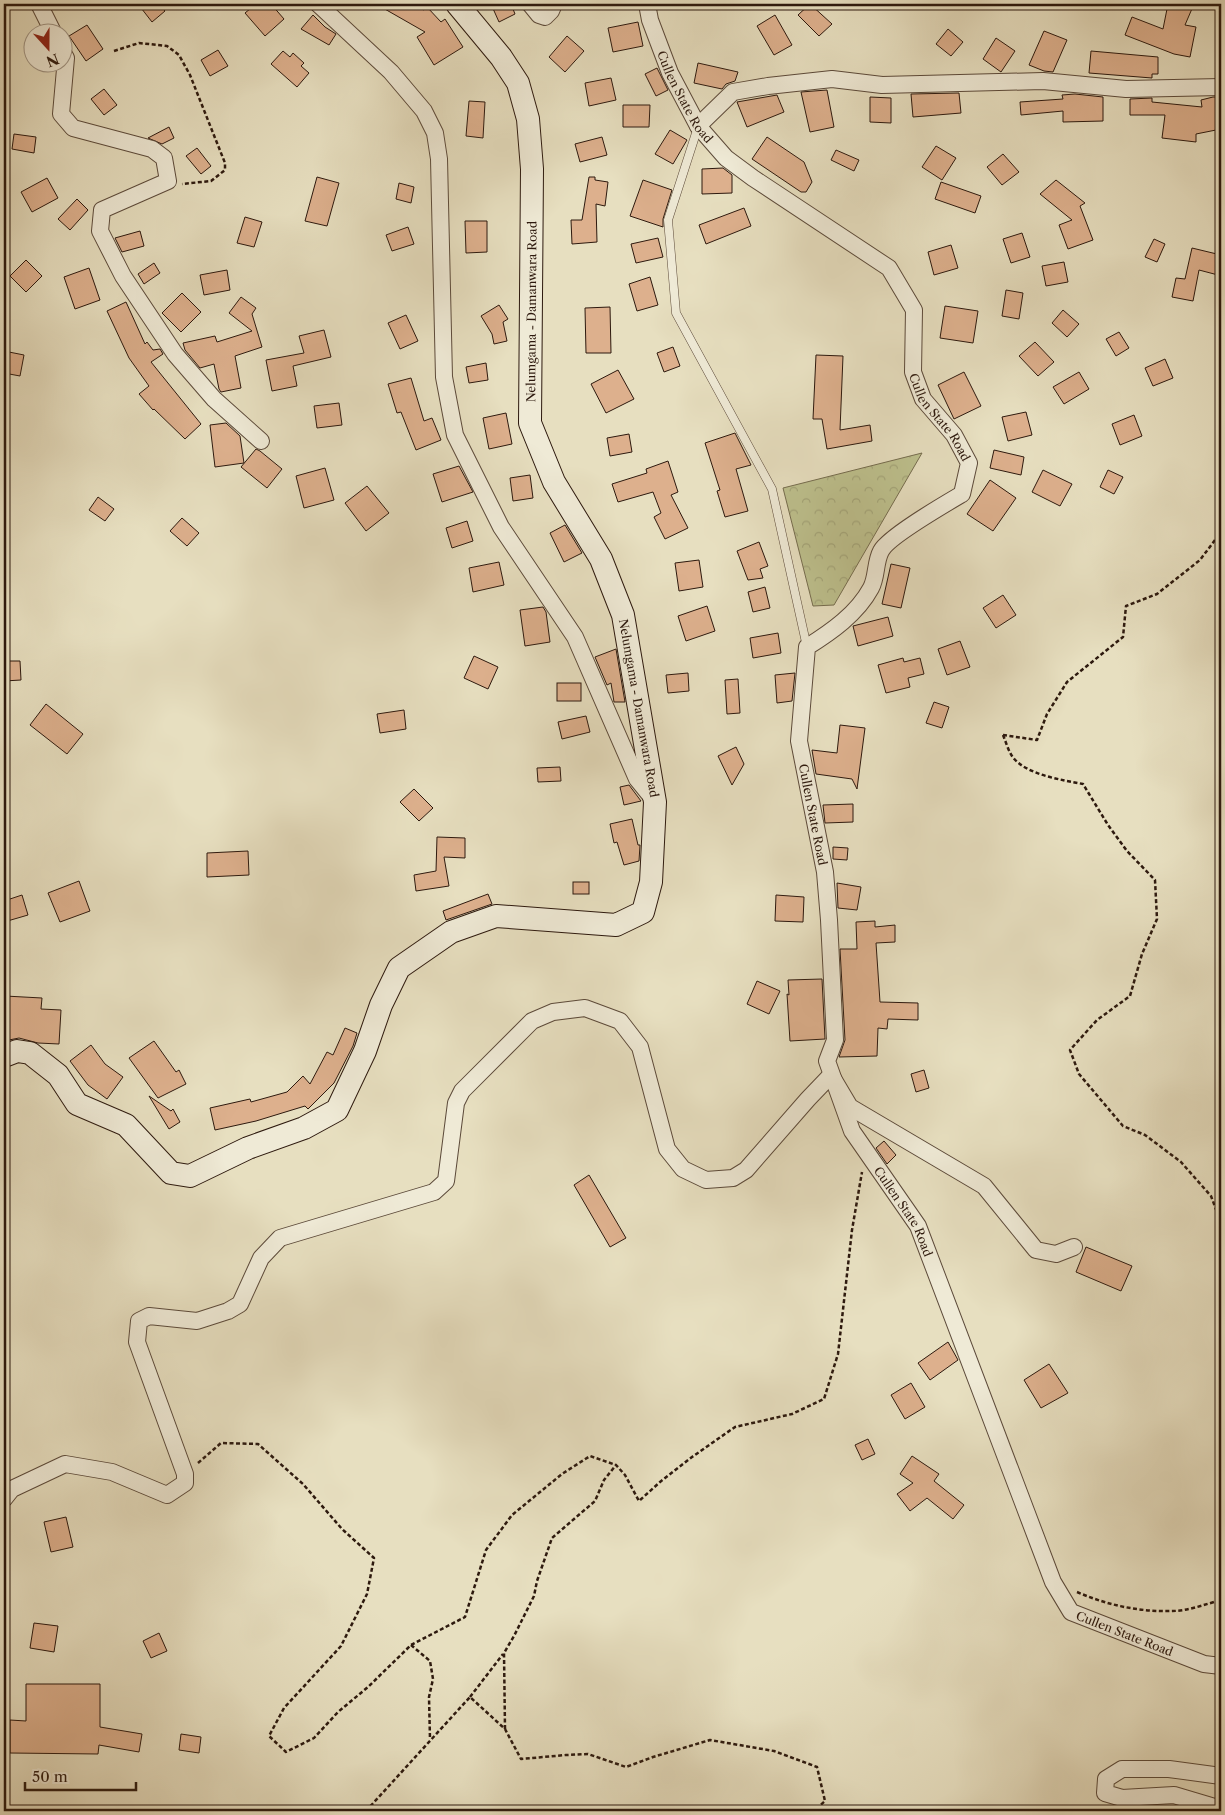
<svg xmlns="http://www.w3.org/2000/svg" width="1225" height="1815" viewBox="0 0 1225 1815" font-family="'Libre Caslon Text',serif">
  <defs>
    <pattern id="park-crowns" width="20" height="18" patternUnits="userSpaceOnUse" patternTransform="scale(1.25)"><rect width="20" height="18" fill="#bdc08d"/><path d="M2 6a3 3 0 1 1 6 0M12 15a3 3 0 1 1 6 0" fill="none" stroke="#a3a478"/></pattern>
  </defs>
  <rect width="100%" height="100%" fill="#e7dfc0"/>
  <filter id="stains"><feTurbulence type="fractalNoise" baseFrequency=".004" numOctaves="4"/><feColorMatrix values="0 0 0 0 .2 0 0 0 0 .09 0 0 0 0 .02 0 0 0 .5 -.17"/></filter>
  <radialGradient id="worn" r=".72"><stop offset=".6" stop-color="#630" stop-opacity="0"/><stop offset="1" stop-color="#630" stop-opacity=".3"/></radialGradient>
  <polygon fill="url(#park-crowns)" stroke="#756c4e" points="922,453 834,605 813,606 783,488"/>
  <g fill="#ddb08d" stroke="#2d190e">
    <polygon points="138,4 159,4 165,11 152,22"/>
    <polygon points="256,4 271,4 284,19 265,36 245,13"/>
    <polygon points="376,4 413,4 424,10 427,7 441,22 445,19 463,47 434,65 417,37 425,32"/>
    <polygon points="491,4 511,4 515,14 499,22"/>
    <polygon points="810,4 832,24 819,36 798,15"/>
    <polygon points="1168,4 1194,4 1185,25 1196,27 1190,57 1174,54 1125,35 1132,17 1163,29"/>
    <polygon points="313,15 325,27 336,34 329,45 301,29"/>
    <polygon points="775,15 792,45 774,55 757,26"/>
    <polygon points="638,22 643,46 613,52 608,28"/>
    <polygon points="87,25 103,49 86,61 69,36"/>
    <polygon points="948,29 963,42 951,56 936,44"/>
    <polygon points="1044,31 1067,40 1053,72 1044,71 1029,65"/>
    <polygon points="567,36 584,51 565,72 549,57"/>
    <polygon points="996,38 1015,51 1001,72 983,59"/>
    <polygon points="218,50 228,66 210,76 201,60"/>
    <polygon points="283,51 290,57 293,53 304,63 301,66 309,73 297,87 271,64"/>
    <polygon points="1091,51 1158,57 1158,74 1152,74 1152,78 1089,73"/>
    <polygon points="698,63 738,72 735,81 726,84 722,89 694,83"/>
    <polygon points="657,68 668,90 656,96 645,74"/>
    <polygon points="611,78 616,100 589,106 585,83"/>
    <polygon points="104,89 117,105 104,115 91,99"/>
    <polygon points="827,90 834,127 810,132 801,92"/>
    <polygon points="959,93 961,113 913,117 911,94"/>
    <polygon points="1075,94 1103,97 1103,121 1063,122 1063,111 1021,115 1020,102 1063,99 1062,95"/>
    <polygon points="777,95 784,112 747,127 737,102"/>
    <polygon points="870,97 891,98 891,123 870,122"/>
    <polygon points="1213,97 1221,97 1221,129 1196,134 1196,142 1162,138 1165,115 1130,115 1130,99 1152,98 1152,102 1202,107 1201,100"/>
    <polygon points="469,101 485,102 483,138 466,136"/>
    <polygon points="623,105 650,105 649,127 623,127"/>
    <polygon points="169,127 174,138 162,144 148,138"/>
    <polygon points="670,130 687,140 673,164 655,154"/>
    <polygon points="14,134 36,137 34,153 12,149"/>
    <polygon points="602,137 607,155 580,162 575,144"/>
    <polygon points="767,137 804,162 812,182 806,192 801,192 752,159"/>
    <polygon points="936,146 956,158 942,180 922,167"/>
    <polygon points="197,148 211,166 201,174 186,156"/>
    <polygon points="836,150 859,160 854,171 831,160"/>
    <polygon points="1003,154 1019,172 1002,185 987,167"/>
    <polygon points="723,168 732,175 732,193 702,194 702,169"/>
    <polygon points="317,177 339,183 327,226 305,221"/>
    <polygon points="589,177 595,177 595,180 608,182 605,206 596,204 597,242 572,244 571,220 582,220"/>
    <polygon points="47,178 58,198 32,212 21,192"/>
    <polygon points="643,180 672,190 663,219 663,227 630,216"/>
    <polygon points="1056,180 1085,203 1080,206 1093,240 1068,249 1059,225 1072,220 1040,194"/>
    <polygon points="941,182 981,196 975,213 935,199"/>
    <polygon points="399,183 414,187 411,203 396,199"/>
    <polygon points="77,199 88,210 70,230 58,219"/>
    <polygon points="744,208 751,226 706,244 699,225"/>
    <polygon points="245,217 262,222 254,247 237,243"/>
    <polygon points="465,221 487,221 487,252 466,253"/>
    <polygon points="408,227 414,244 392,251 386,235"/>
    <polygon points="140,231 144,246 122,252 115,238"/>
    <polygon points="1022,233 1030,257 1011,263 1003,239"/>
    <polygon points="658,238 663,257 636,263 631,244"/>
    <polygon points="1154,239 1165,244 1157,262 1145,257"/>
    <polygon points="951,245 958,268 934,275 928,252"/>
    <polygon points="1192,248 1221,255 1221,266 1218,275 1199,270 1193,301 1172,297 1176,278 1185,279"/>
    <polygon points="26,260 42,276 26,292 10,276"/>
    <polygon points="1064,262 1068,282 1046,286 1042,266"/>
    <polygon points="154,263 160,273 144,284 138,274"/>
    <polygon points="89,268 100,300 75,309 64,277"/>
    <polygon points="227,270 230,290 204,295 200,275"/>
    <polygon points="650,277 658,305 637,311 629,284"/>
    <polygon points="1006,290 1023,293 1019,319 1002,316"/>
    <polygon points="182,293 201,312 181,332 162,313"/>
    <polygon points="241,297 256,308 252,314 262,347 235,356 241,388 221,392 219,389 214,364 200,368 185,350 183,343 215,336 217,342 252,331 229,313"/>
    <polygon points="126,302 145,344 147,342 153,350 160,349 163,354 151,362 201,424 185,439 154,409 153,410 139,394 149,386 129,358 107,311"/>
    <polygon points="499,305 508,319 503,322 507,341 494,344 492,334 481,316"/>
    <polygon points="945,306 978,311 973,343 940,338"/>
    <polygon points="610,307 611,353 586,353 585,308"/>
    <polygon points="1063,310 1079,324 1067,337 1052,323"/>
    <polygon points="406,315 418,341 400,349 388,323"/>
    <polygon points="324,330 331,357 293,366 297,386 272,391 266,360 304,353 299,336"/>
    <polygon points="1119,332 1129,348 1116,356 1106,339"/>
    <polygon points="1035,342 1054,362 1038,376 1019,356"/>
    <polygon points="673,347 680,366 664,372 657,353"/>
    <polygon points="4,351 24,355 20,376 4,373"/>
    <polygon points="816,355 843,356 840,430 870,425 872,441 827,449 822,419 813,419"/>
    <polygon points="1165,359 1173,378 1153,386 1145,368"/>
    <polygon points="486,363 488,380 469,383 466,367"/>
    <polygon points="618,370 634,399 606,413 591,384"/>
    <polygon points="964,372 981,406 954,419 938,385"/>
    <polygon points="1079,372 1089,389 1064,404 1053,387"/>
    <polygon points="411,378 424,421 432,418 441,440 416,450 401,412 397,413 388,384"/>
    <polygon points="339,403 342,425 317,428 314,406"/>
    <polygon points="1026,412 1032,435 1008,441 1002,417"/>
    <polygon points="506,413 512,444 489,449 483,418"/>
    <polygon points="1134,415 1142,436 1120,445 1112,424"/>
    <polygon points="226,423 240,436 244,463 215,467 210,425"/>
    <polygon points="735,433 751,465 736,469 748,511 725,517 717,491 720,490 705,443"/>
    <polygon points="629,434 632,452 610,456 607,438"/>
    <polygon points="256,449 260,451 282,469 267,488 241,467"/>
    <polygon points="994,450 1024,457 1021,475 990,468"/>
    <polygon points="668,461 678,492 671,495 688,528 665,539 654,517 661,513 653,492 618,502 612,484 647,473 646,469"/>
    <polygon points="459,466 473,492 442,502 433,474"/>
    <polygon points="325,468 334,500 304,508 296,476"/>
    <polygon points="1043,470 1072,484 1060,506 1032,492"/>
    <polygon points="1108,470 1123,477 1114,494 1100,487"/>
    <polygon points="530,475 533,498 513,501 510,478"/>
    <polygon points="990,480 1016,498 993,531 967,514"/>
    <polygon points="367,486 389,513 366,531 345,503"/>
    <polygon points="98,497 114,509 105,521 89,510"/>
    <polygon points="182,518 199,533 187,546 170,531"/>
    <polygon points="467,521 473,541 452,548 446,528"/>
    <polygon points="565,525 582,553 564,562 550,533"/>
    <polygon points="759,542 768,566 760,569 763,578 748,580 737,551"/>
    <polygon points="699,560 703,587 679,591 675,563"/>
    <polygon points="499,562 504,585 473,592 469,568"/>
    <polygon points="891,564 910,568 901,608 882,604"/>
    <polygon points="765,587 770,608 753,612 748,592"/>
    <polygon points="1003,595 1016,615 996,628 983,608"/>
    <polygon points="707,606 715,631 686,641 678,616"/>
    <polygon points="543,607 546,612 550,642 525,646 520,610"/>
    <polygon points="888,617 893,636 858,646 853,626"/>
    <polygon points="778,633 781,653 753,658 750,638"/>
    <polygon points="960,641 970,667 947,675 938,649"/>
    <polygon points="616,649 625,702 614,702 611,683 607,685 595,657"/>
    <polygon points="474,656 498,667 488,689 464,678"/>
    <polygon points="903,658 904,662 920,658 924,674 908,678 910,687 886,693 878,665"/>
    <polygon points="4,661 20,661 21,680 4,681"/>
    <polygon points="688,673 689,691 668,693 666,675"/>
    <polygon points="795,673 792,701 777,703 775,675"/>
    <polygon points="738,679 740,713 727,714 725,680"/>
    <rect x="557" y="683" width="24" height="18"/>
    <polygon points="934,702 949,707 942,728 926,723"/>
    <polygon points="46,704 83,734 67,754 30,725"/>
    <polygon points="404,710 406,729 380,733 377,714"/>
    <polygon points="586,716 590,732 562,739 558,722"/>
    <polygon points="840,725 865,728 857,789 852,779 816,774 812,750 837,753"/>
    <polygon points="736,747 744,764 732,785 718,756"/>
    <polygon points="560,767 561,781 538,782 537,768"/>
    <polygon points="629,785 641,801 624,805 620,787"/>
    <polygon points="414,789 433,808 419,821 400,802"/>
    <polygon points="853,804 853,822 825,823 823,805"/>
    <polygon points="632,819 638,845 640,845 639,861 624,865 617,842 614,843 610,824"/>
    <polygon points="437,837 465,838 465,858 444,857 449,886 416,891 414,875 436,871"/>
    <polygon points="833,847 848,848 847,860 833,859"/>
    <polygon points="248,851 249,875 207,877 207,853"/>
    <polygon points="79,881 90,911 60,922 48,893"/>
    <rect x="573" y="882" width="16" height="12"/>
    <polygon points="837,883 861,887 857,910 838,908"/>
    <polygon points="488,894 492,904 446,920 443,911"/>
    <polygon points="22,895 28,915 4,922 4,901"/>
    <polygon points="776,895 804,897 803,922 775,921"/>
    <polygon points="875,921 875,927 895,925 895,942 876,943 880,1002 918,1003 918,1020 888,1019 887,1029 878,1028 877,1056 839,1057 845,1040 840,949 857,949 856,922"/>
    <polygon points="822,979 825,1039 790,1041 787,994 789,995 788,980"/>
    <polygon points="757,981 780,991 769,1014 747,1004"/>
    <polygon points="5,996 42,998 41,1009 61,1010 59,1044 38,1043 19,1038 4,1041"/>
    <polygon points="345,1028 357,1033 353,1046 334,1083 308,1109 305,1106 256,1121 215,1130 210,1108 250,1099 251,1102 287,1092 303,1076 310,1084 327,1052 333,1055"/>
    <polygon points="154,1041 176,1072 179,1070 186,1084 158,1098 129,1058"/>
    <polygon points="91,1045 105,1064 123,1077 107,1099 88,1085 70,1061"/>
    <polygon points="924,1070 929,1088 916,1092 911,1074"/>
    <polygon points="149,1096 171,1111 173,1109 180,1122 169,1129"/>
    <polygon points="884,1141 896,1155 887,1164 876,1148"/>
    <polygon points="589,1175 626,1238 610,1247 574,1185"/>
    <polygon points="1086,1247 1132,1266 1121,1291 1076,1272"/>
    <polygon points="948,1342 958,1360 930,1380 918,1363"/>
    <polygon points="1049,1364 1068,1393 1041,1408 1024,1380"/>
    <polygon points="911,1383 925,1407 905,1419 891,1395"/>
    <polygon points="868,1439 875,1454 862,1460 855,1445"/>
    <polygon points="912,1456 939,1474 934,1481 964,1505 953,1519 927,1498 910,1511 897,1494 913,1483 900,1474"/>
    <polygon points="66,1517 73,1547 51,1552 44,1522"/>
    <polygon points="34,1623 58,1626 54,1652 30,1648"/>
    <polygon points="159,1633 167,1651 151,1658 143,1641"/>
    <polygon points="26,1684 100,1684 100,1727 142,1734 139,1752 99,1745 98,1754 10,1753 10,1720 26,1721"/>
    <polygon points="181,1734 201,1737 199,1753 179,1750"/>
  </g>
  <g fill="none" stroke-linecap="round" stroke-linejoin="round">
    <defs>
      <polyline id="lane" points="698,127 668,220 676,313 772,489 807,647"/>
      <g id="street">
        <polyline points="39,4 53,32"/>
        <polyline points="318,4 391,72 424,111 435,133 439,159 444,377 455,435 501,527 575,637 637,779 654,800"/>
        <polyline points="530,4 539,15 545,17 551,11 554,4"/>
        <path id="s1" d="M 647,4 L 650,20 L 670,73 L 698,126 L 726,158 L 753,178 L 889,268 L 914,310 L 913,372 L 923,399 L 954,435 L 969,463 L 962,494 C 945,504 888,537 881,551 C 875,562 877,577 871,588 C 857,614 831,632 807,647 L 799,741 L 825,872 L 829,920 L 835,1040 L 827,1061 L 852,1131 L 918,1226 L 1053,1582 L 1071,1612 L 1204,1664 L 1221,1666"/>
        <polyline points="62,51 66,58 61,114 73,128 152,149 164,158 168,181 102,210 100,231 123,276 175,354 214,399 261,441"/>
        <polyline points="698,126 733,92 768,86 832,79 882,85 1043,81 1126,89 1221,87"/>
        <polyline points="4,1499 12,1489 65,1464 112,1472 167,1495 185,1483 185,1474 137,1342 139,1321 149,1316 197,1321 228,1311 240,1304 261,1258 280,1238 434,1192 446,1181 456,1103 462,1091 532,1021 553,1012 585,1008 620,1021 640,1047 667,1149 683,1169 706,1180 733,1178 746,1170 808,1099 831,1075 850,1107 984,1186 1036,1250 1056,1254 1074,1247"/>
        <polyline points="1221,1776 1169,1769 1122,1769 1106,1779 1105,1793 1122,1798 1174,1795 1221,1809"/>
      </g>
      <g id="secondary">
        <path id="s2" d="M 4,1056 L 17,1051 L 30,1053 L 58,1075 L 77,1104 L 126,1125 L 171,1173 L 190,1176 L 248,1148 L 304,1128 L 337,1110 L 365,1051 L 381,1005 L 399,968 L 451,932 L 496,916 L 616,925 L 643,912 L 651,882 L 655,802 L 623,615 L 601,559 L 554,482 L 530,423 L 532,169 L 528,119 L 518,83 L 501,57 L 457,4"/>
      </g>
    </defs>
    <use href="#lane" stroke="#5c4a3a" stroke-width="9"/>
    <use href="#street" stroke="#5c4a3a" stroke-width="18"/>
    <use href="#secondary" stroke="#2d190e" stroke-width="24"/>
    <g stroke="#2d190e" stroke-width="2.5" stroke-dasharray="4 2.5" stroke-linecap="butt">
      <polyline points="114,51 139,43 167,46 179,55 190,75 225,163 225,170 211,181 182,184"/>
      <path d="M 1003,735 C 1006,742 1008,750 1012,756 C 1025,775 1063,780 1083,784 L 1108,825 L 1127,851 L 1155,880 L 1157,919 L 1142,954 L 1130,996 L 1097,1020 L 1070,1050 L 1079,1074 L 1123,1126 L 1145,1135 L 1181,1162 L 1211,1196 L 1221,1223"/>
      <polyline points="1003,735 1037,740 1047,714 1067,682 1123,637 1126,606 1157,594 1200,560 1221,532"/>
      <polyline points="198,1463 221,1443 258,1444 303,1484 342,1529 374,1558 367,1594 341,1646 284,1708 269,1736 286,1752 314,1738 338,1712 368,1687 411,1645 465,1617 486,1550 512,1515 562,1474 590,1456 616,1465"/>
      <path d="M 1077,1592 C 1107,1605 1139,1612 1172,1611 C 1188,1611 1206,1604 1221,1600"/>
      <polyline points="411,1645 430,1661 433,1679 429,1697 430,1739"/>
      <polyline points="470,1697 503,1654"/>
      <polyline points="505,1729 504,1653 514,1636 534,1596 537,1581 552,1538 595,1501 604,1480 616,1465 625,1475 639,1501 660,1482 692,1457 735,1427 792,1414 824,1399 838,1354 852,1230 862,1172"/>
      <polyline points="366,1811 470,1697 505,1729 521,1759 566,1755 588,1754 626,1767 653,1757 710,1740 774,1751 817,1767 825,1801 814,1811"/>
    </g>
    <use href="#lane" stroke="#efead6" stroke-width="8"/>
    <use href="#street" stroke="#efead6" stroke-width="16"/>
    <use href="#secondary" stroke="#efead6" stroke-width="22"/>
  </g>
  <g text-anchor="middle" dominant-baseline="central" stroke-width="4" stroke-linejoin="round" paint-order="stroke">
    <g font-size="12" fill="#2d190e" stroke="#efead6">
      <text stroke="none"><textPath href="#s1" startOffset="101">Cullen State Road</textPath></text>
      <text stroke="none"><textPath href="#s2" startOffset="1440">Nelumgama - Damanwara Road</textPath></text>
      <text stroke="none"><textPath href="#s1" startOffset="536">Cullen State Road</textPath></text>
      <text transform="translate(639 708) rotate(80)">Nelumgama - Damanwara Road</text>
      <text stroke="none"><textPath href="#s1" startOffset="1018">Cullen State Road</textPath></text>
      <text stroke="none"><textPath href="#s1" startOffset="1438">Cullen State Road</textPath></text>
      <text stroke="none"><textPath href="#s1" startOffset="1931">Cullen State Road</textPath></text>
    </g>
  </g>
  <rect width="1225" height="1815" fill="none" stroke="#e7dfc0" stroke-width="20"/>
  <rect x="5" y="5" width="1215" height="1805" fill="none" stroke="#2d190e" stroke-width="2.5"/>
  <rect x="10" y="10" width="1205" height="1795" fill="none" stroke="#2d190e"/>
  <g transform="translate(48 48) rotate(159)"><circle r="24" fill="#efead6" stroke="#a19686"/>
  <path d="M0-4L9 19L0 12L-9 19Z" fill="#8f2418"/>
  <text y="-8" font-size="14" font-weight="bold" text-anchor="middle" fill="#2d190e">N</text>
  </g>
  <path d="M25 1782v8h111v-8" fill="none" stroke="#2d190e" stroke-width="2.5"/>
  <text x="32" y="1782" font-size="15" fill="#2d190e" stroke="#efead6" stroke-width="4" paint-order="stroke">50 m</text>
  <rect width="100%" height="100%" filter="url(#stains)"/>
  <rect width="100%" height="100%" fill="url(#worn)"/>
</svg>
